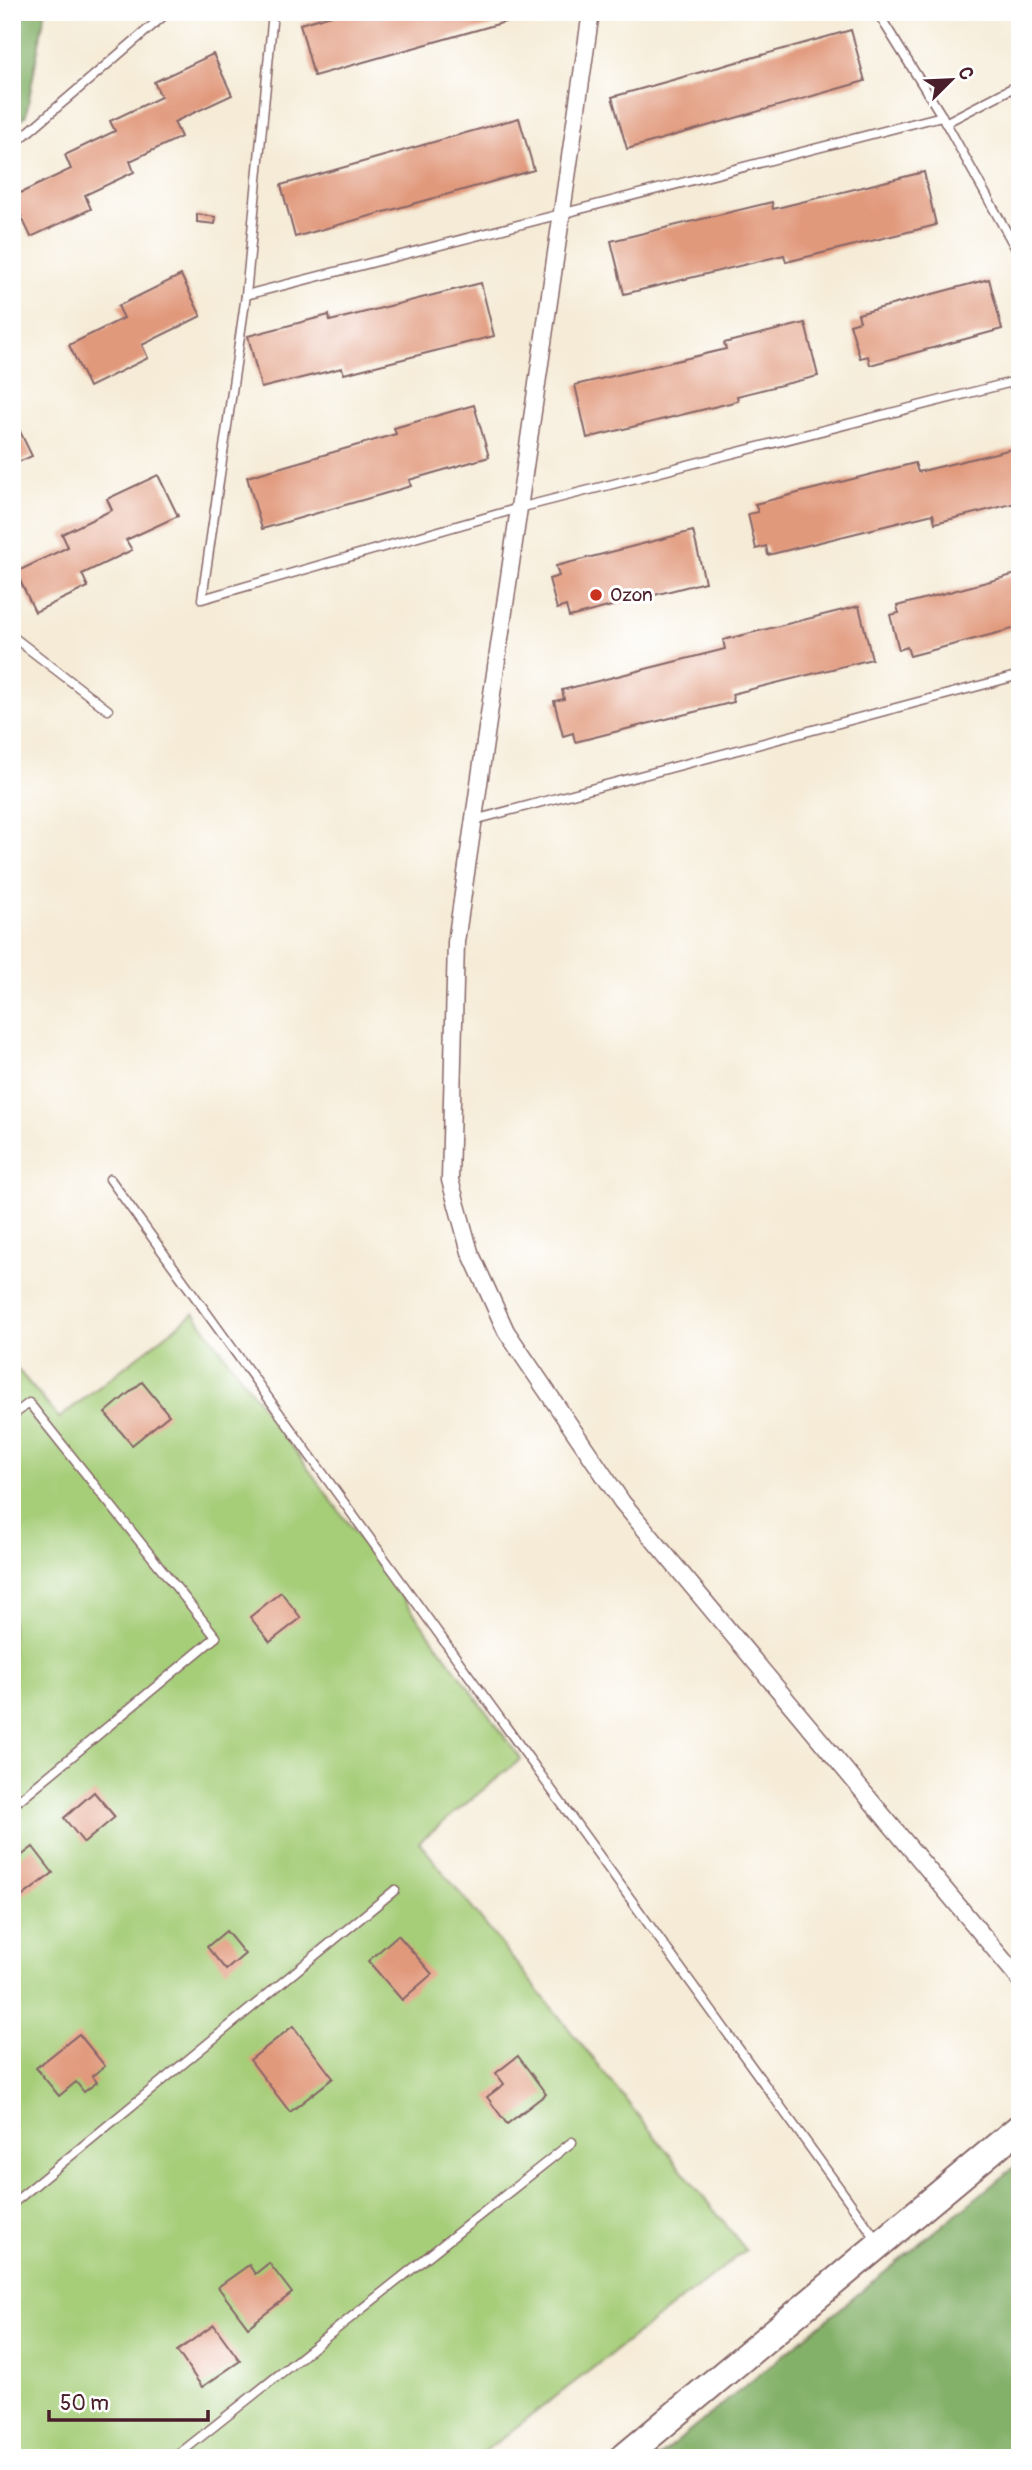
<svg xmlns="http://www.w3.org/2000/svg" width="1032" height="2470" viewBox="0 0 1032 2470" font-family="Pangolin,sans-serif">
  <rect width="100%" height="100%" fill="#fff"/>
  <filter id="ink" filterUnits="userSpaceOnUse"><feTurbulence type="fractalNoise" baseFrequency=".0143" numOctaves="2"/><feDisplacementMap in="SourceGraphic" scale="14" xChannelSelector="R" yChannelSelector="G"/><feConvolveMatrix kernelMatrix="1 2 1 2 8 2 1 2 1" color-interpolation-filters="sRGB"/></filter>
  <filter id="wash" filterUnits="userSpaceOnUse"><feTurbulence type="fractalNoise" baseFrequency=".00686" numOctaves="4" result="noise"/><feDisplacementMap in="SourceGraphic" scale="28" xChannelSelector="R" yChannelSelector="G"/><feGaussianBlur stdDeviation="1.57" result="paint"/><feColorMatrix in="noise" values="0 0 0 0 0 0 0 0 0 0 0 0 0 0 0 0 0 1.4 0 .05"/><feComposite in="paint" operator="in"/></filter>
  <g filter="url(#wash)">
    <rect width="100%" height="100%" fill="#f5ebd6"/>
    <polygon fill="#a6ce79" stroke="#787652" stroke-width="2" points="194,1313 521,1759 419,1842 746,2250 476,2458 12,2458 12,1363 59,1418"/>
    <g fill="#84b169" stroke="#67684a" stroke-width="2">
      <polygon points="12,12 45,12 26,115 12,127"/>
      <polygon points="1020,2162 1020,2458 657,2458"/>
    </g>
    <g id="blocks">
      <g fill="#e1997b">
        <polygon points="342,12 537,12 537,13 314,76 300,24"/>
        <polygon points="851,30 865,81 627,149 612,97"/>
        <polygon points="213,54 232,95 174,122 181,137 130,161 134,172 85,195 91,209 31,237 12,197 71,169 65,155 115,131 110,121 161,97 154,82"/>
        <polygon points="519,118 534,170 295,237 281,185"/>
        <polygon points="924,172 936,225 786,262 784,255 624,294 611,241 772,202 773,209"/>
        <polygon points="197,214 216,217 215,224 197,222"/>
        <polygon points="181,275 201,316 142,345 148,358 89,387 69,345 124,318 118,306"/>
        <polygon points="989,279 1002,329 870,365 868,356 860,358 850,324 860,321 858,314"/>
        <polygon points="481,283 494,336 344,374 342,368 261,388 248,336 329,315 330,321"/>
        <polygon points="805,323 818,376 737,396 738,401 587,438 575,385 726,349 724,343"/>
        <polygon points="474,405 489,457 409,480 411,486 262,529 247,477 396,434 394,428"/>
        <polygon points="12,415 32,456 12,465"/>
        <polygon points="1020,447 1020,502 935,523 933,514 768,555 766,546 756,549 748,514 758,512 755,504 915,463 918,472"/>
        <polygon points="158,475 178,516 126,540 132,550 82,574 88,587 35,612 16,572 68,547 62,534 112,510 107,499"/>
        <polygon points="693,531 705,582 569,617 566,606 557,609 549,579 559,576 556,566"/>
        <polygon points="1020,573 1020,627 910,656 907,647 899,650 890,615 899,613 897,606"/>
        <polygon points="859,606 872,659 732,694 734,702 575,742 573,733 563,736 554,701 564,699 562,690 725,649 723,640"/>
        <polygon points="142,1382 169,1415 132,1445 105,1413"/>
        <polygon points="281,1592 301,1618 270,1642 250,1617"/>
        <polygon points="94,1792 115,1817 84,1843 64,1818"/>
        <polygon points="33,1847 53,1873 16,1901 12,1896 12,1863"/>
        <polygon points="226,1931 245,1954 226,1970 207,1947"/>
        <polygon points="398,1935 432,1974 402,2000 368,1961"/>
        <polygon points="293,2026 333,2078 290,2112 250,2060"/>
        <polygon points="79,2034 105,2066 92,2076 97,2082 84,2092 76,2082 59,2096 36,2068"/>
        <polygon points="518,2056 546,2094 507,2124 487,2097 504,2084 496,2073"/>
        <polygon points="269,2263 292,2293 248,2327 218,2287 249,2265 255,2274"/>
        <polygon points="214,2325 240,2361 202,2387 177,2351"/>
      </g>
    </g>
  </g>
  <g filter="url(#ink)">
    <use href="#blocks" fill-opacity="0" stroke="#866667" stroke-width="2"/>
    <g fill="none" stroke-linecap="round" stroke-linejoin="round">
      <defs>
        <g id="service">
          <polyline points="273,12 246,295 202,599 519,508 1020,380"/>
          <polyline points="874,12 879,15 942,116 1020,256"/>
          <polyline points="945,123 1020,84"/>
          <polyline points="12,146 168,12"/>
          <polyline points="246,295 942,116"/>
          <polyline points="12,636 108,710"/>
          <polyline points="474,820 1020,675"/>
          <polyline points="110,1179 877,2240"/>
          <polyline points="12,1416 29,1403 216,1637 12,1806"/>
          <polyline points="12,2204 395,1890"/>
          <polyline points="174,2458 572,2142"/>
        </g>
        <polyline id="minor" points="591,12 456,942 450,1180 470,1252 506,1331 622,1502 1020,1980"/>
        <polyline id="primary" points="623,2458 1020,2127"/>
      </defs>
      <use href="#service" stroke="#866667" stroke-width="11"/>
      <use href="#minor" stroke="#866667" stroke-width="19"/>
      <use href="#primary" stroke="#866667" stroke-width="30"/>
      <use href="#service" stroke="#fff" stroke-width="8"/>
      <use href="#minor" stroke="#fff" stroke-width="16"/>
      <use href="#primary" stroke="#fff" stroke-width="26"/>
    </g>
  </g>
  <circle fill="#c8321e" stroke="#fff" stroke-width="2.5" cx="596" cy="595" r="7"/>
  <g text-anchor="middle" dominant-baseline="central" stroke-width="6" stroke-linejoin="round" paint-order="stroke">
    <g font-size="19" fill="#4a1f2b" stroke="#fff" text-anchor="start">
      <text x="610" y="595">Ozon</text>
    </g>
  </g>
  <rect width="1032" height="2470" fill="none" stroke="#fff" stroke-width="42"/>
  <g transform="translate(951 80) rotate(66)" stroke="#ffffff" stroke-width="5" paint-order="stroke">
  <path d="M0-5L12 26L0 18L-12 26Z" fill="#4a1f2b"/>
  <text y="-10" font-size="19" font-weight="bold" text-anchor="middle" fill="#4a1f2b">С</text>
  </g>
  <path d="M49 2410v10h159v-10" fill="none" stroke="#4a1f2b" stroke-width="3.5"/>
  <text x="60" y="2410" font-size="21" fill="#4a1f2b" stroke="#ffffff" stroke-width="5" paint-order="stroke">50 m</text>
</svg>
